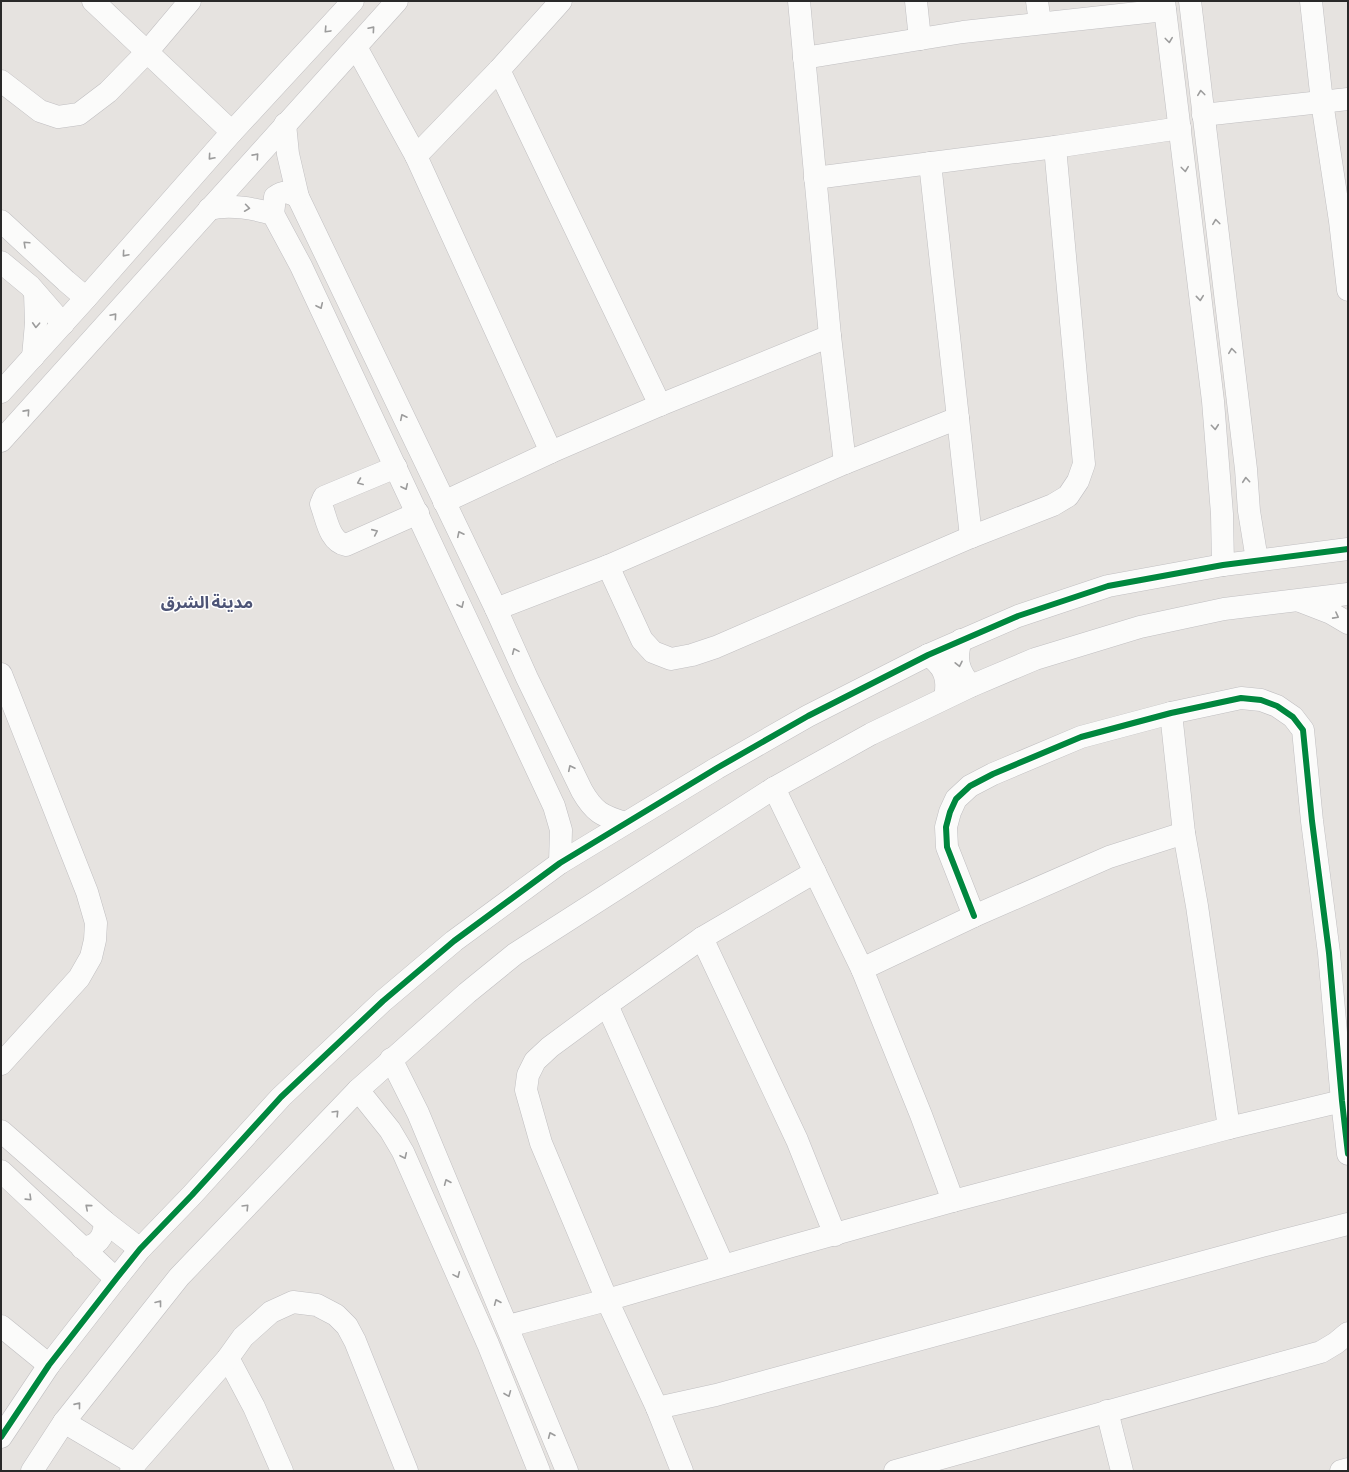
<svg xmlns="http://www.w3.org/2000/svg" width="1349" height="1472" viewBox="0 0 1349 1472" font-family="'Asap Condensed','Noto Sans Arabic',sans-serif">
  <rect width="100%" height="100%" fill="#e6e3e0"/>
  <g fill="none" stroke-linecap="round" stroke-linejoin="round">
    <defs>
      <g id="minor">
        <polyline points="93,1 232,132"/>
        <polyline points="799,1 830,336 845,463"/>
        <polyline points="916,1 920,39"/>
        <polyline points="1037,1 1040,23"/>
        <polyline points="1164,1 1213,401 1222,514 1223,565"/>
        <polyline points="1190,1 1246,469 1249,511 1257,560"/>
        <polyline points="1311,1 1322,102 1340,221 1348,290"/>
        <polyline points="356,47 416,156 551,452"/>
        <polyline points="804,58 963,32 1165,10"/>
        <polyline points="499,70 660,405"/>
        <polyline points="1,81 40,111 58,117 79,114 108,92 147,52 190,1"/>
        <polyline points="1203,115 1348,99"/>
        <path d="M 285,124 L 288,154 L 298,197 L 496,609 L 527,678 L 582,791 C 594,812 602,816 625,823"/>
        <polyline points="416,156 499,70 561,1"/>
        <polyline points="930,163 971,537"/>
        <polyline points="815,178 1055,147 1180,128"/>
        <path d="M 209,209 C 230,204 252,208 273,214 L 301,266 L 377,428 L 554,806 L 561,830 L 560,863"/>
        <path d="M 273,214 L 275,197 C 284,190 289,192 298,197"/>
        <polyline points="1,221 66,281 86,298"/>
        <polyline points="1,262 30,286 63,324"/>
        <polyline points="33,357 36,323 35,293"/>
        <polyline points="1,392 86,298 232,132 353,1"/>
        <polyline points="1,441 397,1"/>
        <path d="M 396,467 L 324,497 L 321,504 L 322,507 C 327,521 330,542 346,545 L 418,513"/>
        <polyline points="444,502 551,452 660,405 830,336"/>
        <polyline points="608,566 642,640 653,652 671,659 692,655 716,647 971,537 1053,505 1068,496 1078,481 1084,464 1055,147"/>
        <polyline points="1300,601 1331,613 1348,623"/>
        <polyline points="496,609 608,566 845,463 958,418"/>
        <path d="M 961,640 C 955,659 958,671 971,686"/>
        <path d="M 928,655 C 944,666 949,678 945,697"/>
        <polyline points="1,674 87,892 96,923 95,940 91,957 79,978 1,1064"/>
        <polyline points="1171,713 1184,833 1197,906 1229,1128"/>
        <polyline points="774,788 862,969 921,1115 953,1201"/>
        <polyline points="974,916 947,847 946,827 950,812 956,799 970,786 993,774 1081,737 1171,713 1241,698 1261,700 1277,706 1293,717 1303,730 1312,821 1329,953 1342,1101 1348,1154"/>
        <polyline points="702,938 797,1140 835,1235"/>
        <polyline points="862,969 974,916 1109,857 1184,833"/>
        <polyline points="607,1005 723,1265"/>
        <polyline points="391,1059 418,1113 567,1471"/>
        <polyline points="358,1090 390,1130 403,1152 488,1344 539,1471"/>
        <polyline points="1,1131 105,1222 140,1249"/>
        <polyline points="1,1171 116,1279"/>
        <path d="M 82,1248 C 98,1246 104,1238 105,1222"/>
        <polyline points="1,1326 49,1365"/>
        <polyline points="508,1326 607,1300 785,1248 953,1201 1229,1128 1342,1101"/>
        <polyline points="228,1358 254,1407 282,1471"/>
        <polyline points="657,1408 716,1395 1262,1246 1348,1224"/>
        <polyline points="1107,1411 1122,1471"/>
        <polyline points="64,1422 135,1464"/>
        <polyline points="1,1437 49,1365 116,1279 140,1249 192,1195 281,1097 383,1001 454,941 560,863 717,768 808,716 928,655 1018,616 1108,586 1223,565 1348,549"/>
        <polyline points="32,1471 64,1422 179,1277 358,1090 467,993 515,954 774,788 871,734 971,686 1035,659 1140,627 1224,609 1348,594"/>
        <polyline points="131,1471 135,1464 228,1358 243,1337 271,1312 293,1302 317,1305 336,1315 347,1326 355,1341 407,1471"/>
        <polyline points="682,1471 657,1408 607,1300 541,1143 526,1090 528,1075 535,1061 550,1047 607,1005 702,938 815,872"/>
        <polyline points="895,1471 1321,1352 1336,1343 1348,1333"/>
        <polyline points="1341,1471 1348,1469"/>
      </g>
    </defs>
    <use href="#minor" stroke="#c0bfc1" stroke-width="23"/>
    <use href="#minor" stroke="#fbfbfa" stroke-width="22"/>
    <defs>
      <g id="cycleway">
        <polyline points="974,916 947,847 946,827 950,812 956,799 970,786 993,774 1081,737 1171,713 1241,698 1261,700 1277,706 1293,717 1303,730 1312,821 1329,953 1342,1101 1348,1154"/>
        <polyline points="1,1437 49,1365 116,1279 140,1249 192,1195 281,1097 383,1001 454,941 560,863 717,768 808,716 928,655 1018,616 1108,586 1223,565 1348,549"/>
      </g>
    </defs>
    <use href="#cycleway" stroke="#fff" stroke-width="8"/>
    <use href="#cycleway" stroke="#00873e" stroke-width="6"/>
  </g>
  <defs><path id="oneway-chevron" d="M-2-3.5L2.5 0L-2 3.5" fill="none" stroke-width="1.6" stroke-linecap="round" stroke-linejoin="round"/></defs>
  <g stroke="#9c9c9c">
    <use href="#oneway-chevron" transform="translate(372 29) rotate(-49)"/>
    <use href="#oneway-chevron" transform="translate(327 30) rotate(133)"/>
    <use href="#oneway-chevron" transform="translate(1169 40) rotate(83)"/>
    <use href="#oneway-chevron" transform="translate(1201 93) rotate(-97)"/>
    <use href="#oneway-chevron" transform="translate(256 156) rotate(-48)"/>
    <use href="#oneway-chevron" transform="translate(211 157) rotate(131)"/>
    <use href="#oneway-chevron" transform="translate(1185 169) rotate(83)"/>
    <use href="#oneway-chevron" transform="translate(247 208) rotate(8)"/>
    <use href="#oneway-chevron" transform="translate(1216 222) rotate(-97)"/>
    <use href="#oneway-chevron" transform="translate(26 244) rotate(-137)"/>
    <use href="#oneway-chevron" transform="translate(125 254) rotate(131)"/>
    <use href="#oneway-chevron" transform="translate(1200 298) rotate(84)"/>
    <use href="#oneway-chevron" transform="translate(320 306) rotate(65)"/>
    <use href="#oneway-chevron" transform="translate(114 316) rotate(-49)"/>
    <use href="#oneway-chevron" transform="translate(36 325) rotate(93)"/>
    <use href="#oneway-chevron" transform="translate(1232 351) rotate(-97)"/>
    <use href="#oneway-chevron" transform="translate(27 412) rotate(-48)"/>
    <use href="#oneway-chevron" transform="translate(403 417) rotate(-116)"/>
    <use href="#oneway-chevron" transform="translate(1215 427) rotate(85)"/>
    <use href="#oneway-chevron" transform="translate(1246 480) rotate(-95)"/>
    <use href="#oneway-chevron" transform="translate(360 482) rotate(158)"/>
    <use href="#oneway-chevron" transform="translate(405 487) rotate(65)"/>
    <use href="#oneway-chevron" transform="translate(375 532) rotate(-24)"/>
    <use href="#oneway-chevron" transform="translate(460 534) rotate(-116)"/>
    <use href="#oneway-chevron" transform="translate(461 605) rotate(65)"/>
    <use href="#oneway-chevron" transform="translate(1336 616) rotate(28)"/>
    <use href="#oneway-chevron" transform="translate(515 651) rotate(-114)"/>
    <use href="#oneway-chevron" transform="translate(959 664) rotate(78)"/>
    <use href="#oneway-chevron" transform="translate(571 768) rotate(-116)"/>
    <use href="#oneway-chevron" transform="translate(336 1113) rotate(-46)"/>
    <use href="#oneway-chevron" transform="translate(404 1156) rotate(65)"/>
    <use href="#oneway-chevron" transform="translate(447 1182) rotate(-113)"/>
    <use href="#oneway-chevron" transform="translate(29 1198) rotate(44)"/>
    <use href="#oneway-chevron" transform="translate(88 1207) rotate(-139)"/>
    <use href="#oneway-chevron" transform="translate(246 1207) rotate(-46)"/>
    <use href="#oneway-chevron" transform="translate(457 1275) rotate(66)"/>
    <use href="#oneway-chevron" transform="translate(497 1302) rotate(-113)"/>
    <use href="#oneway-chevron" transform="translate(159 1303) rotate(-52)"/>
    <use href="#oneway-chevron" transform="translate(508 1394) rotate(68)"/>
    <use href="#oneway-chevron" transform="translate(78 1405) rotate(-51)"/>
    <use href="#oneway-chevron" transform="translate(551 1435) rotate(-113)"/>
  </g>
  <g text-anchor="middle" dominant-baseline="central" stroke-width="3" stroke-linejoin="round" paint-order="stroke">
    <g font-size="17" font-weight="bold" fill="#4d5476" stroke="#fff">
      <text x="207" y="602">مدينة الشرق</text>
    </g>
  </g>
  <rect width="1349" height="1472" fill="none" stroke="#292929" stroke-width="4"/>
</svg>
